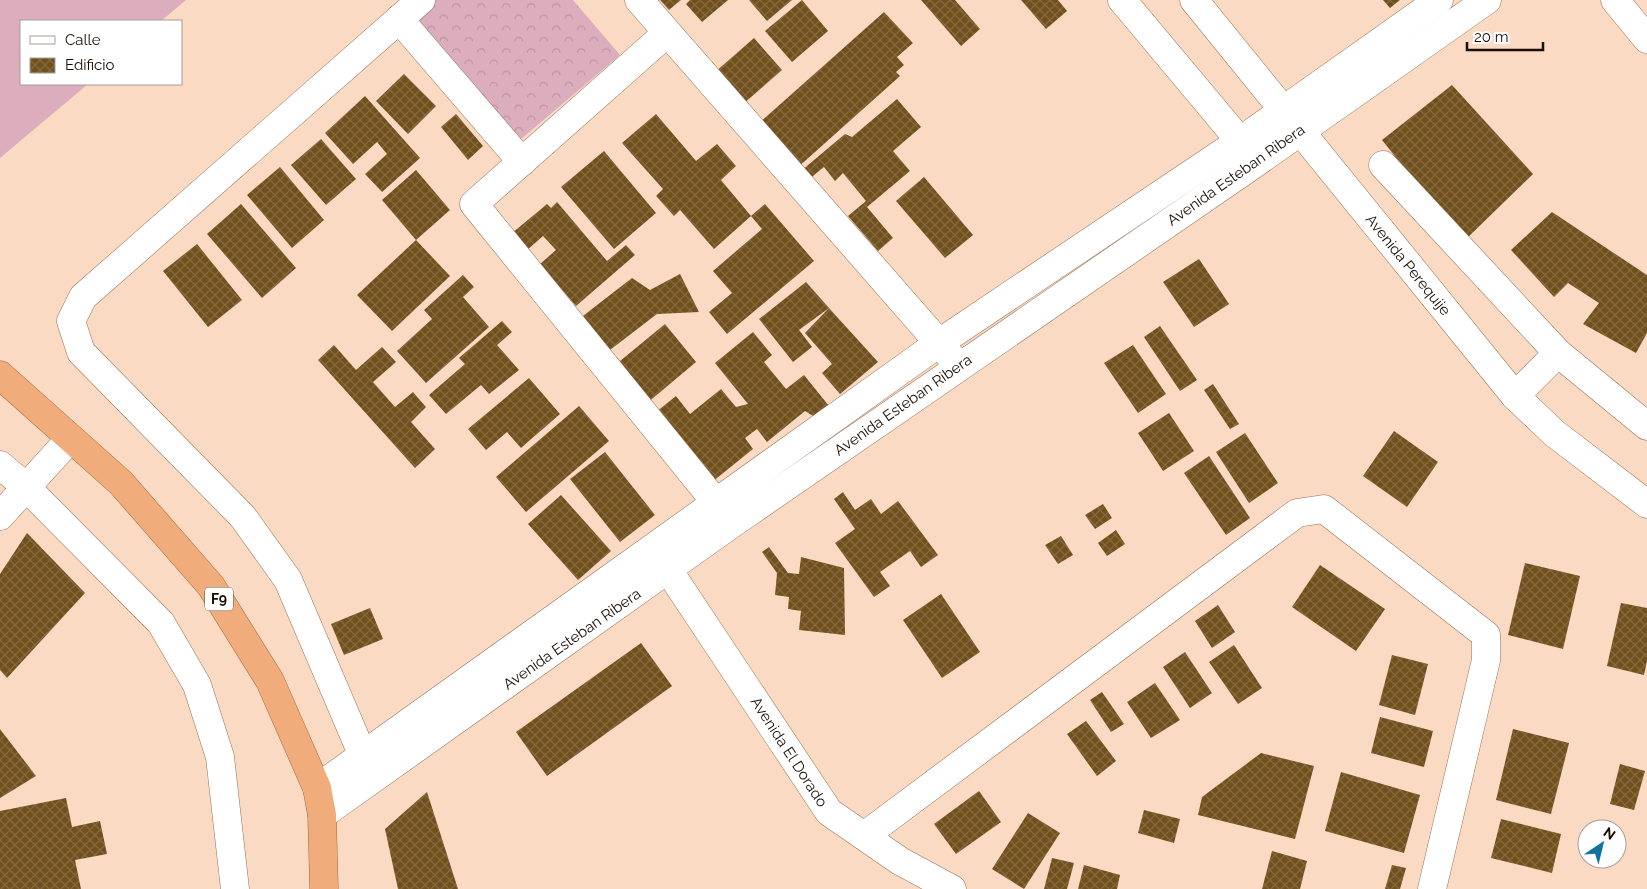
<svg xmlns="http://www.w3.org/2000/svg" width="1647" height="889" viewBox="0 0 1647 889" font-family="Raleway,sans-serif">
  <defs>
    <pattern id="forest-crowns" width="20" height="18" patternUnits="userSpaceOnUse" patternTransform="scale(1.25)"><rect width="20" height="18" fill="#dbadbd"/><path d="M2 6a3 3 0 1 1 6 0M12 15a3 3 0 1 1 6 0" fill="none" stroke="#bb94a1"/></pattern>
    <pattern id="building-cross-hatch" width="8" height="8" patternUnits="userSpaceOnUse" patternTransform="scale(1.25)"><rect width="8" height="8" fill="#71501c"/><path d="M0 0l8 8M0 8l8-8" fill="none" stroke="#836a42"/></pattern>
  </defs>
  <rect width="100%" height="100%" fill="#fbdac3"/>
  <polygon fill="#dbadbd" points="0,0 186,0 161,21 21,21 21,84 88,84 0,158"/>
  <polygon fill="url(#forest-crowns)" points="432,0 573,0 620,55 520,140 414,16"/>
  <g fill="url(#building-cross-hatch)">
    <polygon points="660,0 681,0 669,10"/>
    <polygon points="690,0 728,0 702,22 686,4"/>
    <polygon points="749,0 792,0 767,21"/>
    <polygon points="802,0 828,31 792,62 765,31"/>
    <polygon points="921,0 955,0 980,29 961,46"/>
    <polygon points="1021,0 1058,0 1067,11 1046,29"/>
    <polygon points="1383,0 1400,0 1390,8"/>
    <polygon points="884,12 913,43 897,57 904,65 896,72 900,76 796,169 757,125"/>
    <polygon points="754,38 782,70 742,105 714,73"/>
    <polygon points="404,74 436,106 408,134 376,101"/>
    <polygon points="1452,85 1533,174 1463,242 1382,140"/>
    <polygon points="365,96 420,158 382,192 365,174 387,154 377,142 353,164 325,133"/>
    <polygon points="897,99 921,127 893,151 910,171 867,207 893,238 878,251 848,216 866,201 843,173 835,181 824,167 808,180 801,171 845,134 852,137"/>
    <polygon points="456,114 483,146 468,160 441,127"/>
    <polygon points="656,114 696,161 717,144 736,166 721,180 751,216 714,249 680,210 674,216 656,196 663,189 622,143"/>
    <polygon points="321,139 356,179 326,205 291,165"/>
    <polygon points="604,151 656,213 614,249 561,187"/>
    <polygon points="280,167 324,220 292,248 247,195"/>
    <polygon points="416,170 450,210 416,240 382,200"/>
    <polygon points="924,177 973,235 945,258 896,201"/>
    <polygon points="557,202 607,261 626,245 635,255 576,306 540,264 556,250 543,236 526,251 511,234 547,204 551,208"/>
    <polygon points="241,204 296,268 262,298 207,234"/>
    <polygon points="765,204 814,261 727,334 709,312 732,293 713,271 762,229 751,216"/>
    <polygon points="1552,212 1647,275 1647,333 1636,353 1583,324 1599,303 1568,283 1554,297 1511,250"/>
    <polygon points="416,240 450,276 392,331 357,295"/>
    <polygon points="197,244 242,300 208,327 163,271"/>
    <polygon points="1199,259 1229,304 1194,327 1163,282"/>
    <polygon points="680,274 699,312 657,314 606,353 579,319 632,278 650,290"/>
    <polygon points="463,275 474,287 463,297 489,327 426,383 397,351 432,319 424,310"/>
    <polygon points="806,282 829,308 799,330 812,347 793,362 759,319"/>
    <polygon points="829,308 878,362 840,394 822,373 832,364 805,333"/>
    <polygon points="502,321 512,332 497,345 519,370 489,394 481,385 446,414 429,395 465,364 459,358"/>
    <polygon points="665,324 696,362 646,404 614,366"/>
    <polygon points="1160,326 1197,380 1180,391 1144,337"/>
    <polygon points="753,332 772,355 764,362 786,389 804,375 829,406 815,417 805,411 767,442 757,429 745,438 753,449 712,482 656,412 676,396 690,414 721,389 736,407 748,404 715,363"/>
    <polygon points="334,345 356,370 382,347 396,362 373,382 395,407 413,392 426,407 411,422 435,449 415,468 318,360"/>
    <polygon points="1133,345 1166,394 1138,413 1104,363"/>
    <polygon points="529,378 560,414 521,448 507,432 486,450 468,429"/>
    <polygon points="1213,384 1239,424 1230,429 1204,390"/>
    <polygon points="579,406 609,441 526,512 496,477"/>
    <polygon points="1169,413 1194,451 1163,471 1138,433"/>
    <polygon points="1394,431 1438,462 1407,507 1363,476"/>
    <polygon points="1245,433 1278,483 1249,503 1216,452"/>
    <polygon points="605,452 655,515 620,542 570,479"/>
    <polygon points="1209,456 1250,518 1226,535 1184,473"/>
    <polygon points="843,492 855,510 871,499 881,514 898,501 938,555 921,567 910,551 880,572 890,586 874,597 835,543 855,529 834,499"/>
    <polygon points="561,495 611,551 578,580 528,524"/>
    <polygon points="1103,504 1112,518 1095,529 1085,515"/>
    <polygon points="1116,530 1125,544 1107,556 1098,543"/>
    <polygon points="27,533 85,593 7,678 0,670 0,574"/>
    <polygon points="1061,536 1073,555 1058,564 1045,545"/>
    <polygon points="769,547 788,573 799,574 801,557 844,568 845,635 799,630 801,611 788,609 789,597 775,595 777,573 762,552"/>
    <polygon points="1525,563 1580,576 1563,649 1508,635"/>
    <polygon points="1320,565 1385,609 1356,651 1292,607"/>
    <polygon points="941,594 980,652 942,678 903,620"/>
    <polygon points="1621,603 1647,608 1647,661 1644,675 1607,666"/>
    <polygon points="1218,605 1235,632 1212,648 1195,621"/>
    <polygon points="370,608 383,639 344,655 331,624"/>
    <polygon points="641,643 672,686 547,776 516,732"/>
    <polygon points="1234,645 1262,688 1238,704 1209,662"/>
    <polygon points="1185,652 1212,693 1190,708 1163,667"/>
    <polygon points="1392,655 1428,664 1415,715 1379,705"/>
    <polygon points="1155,683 1180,720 1151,738 1127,702"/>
    <polygon points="1102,692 1124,724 1111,732 1090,700"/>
    <polygon points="1380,717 1433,731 1424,767 1371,753"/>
    <polygon points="1086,721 1116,761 1097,776 1067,734"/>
    <polygon points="0,729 36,776 0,798"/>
    <polygon points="1513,729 1569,743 1551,814 1496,800"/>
    <polygon points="1261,753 1314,766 1295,839 1198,815 1202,797"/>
    <polygon points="1620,764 1645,771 1634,810 1610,804"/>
    <polygon points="1341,772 1420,795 1404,853 1325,831"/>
    <polygon points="979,791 1001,822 956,854 934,824"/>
    <polygon points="427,792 458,889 398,889 385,829"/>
    <polygon points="66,798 72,827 100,821 107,854 75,860 81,889 0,889 0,811"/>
    <polygon points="1144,810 1180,819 1174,843 1138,833"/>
    <polygon points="1028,813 1060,833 1024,889 992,869"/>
    <polygon points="1501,819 1561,834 1552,873 1491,858"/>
    <polygon points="1272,851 1307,861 1300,889 1262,889"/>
    <polygon points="1052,858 1074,863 1067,889 1044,889"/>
    <polygon points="1084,865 1120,875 1117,889 1078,889"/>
    <polygon points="1392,865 1406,868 1400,889 1385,889"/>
  </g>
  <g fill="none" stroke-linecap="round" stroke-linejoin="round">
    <defs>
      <g id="minor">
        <polyline points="639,0 959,366"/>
        <polyline points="1122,0 1240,141"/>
        <polyline points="1194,0 1515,396 1554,433 1647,504"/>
        <polyline points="399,19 522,162"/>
        <polyline points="667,33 474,204 731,521"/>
        <polyline points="1383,165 1558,353"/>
        <polyline points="1515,396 1558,353 1647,426"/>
        <polyline points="0,465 25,486 161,623 197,685 220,757 235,889"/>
        <polyline points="0,516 70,439"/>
        <polyline points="669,571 829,812 900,861 952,889"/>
        <polyline points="363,756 288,580 243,517 81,352 71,321 83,297 421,0"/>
        <polyline points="864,836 1297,513 1324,509 1486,635 1486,660 1432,889"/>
      </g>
      <polyline id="tertiary" points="1615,0 1647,39"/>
      <g id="secondary">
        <polyline points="317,788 939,343 1240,141 1439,0"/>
        <polyline points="322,815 733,523 1257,162 1487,0"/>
      </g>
      <polyline id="trunk" points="0,375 121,483 211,586 270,681 317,788 322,815 324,889"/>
    </defs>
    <use href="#minor" stroke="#977258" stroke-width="29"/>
    <use href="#tertiary" stroke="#977258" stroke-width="29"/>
    <use href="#secondary" stroke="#977258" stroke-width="29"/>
    <use href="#trunk" stroke="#a2673b" stroke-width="29"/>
    <use href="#minor" stroke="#fff" stroke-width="28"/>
    <use href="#tertiary" stroke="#fff" stroke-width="28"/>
    <use href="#secondary" stroke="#fff" stroke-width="28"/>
    <use href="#trunk" stroke="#f0ac7a" stroke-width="28"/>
  </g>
  <g text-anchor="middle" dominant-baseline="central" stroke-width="5" stroke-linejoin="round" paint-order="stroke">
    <rect fill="#fff" stroke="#5e554f" stroke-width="1" x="205" y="587.5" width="28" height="23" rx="4"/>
    <g font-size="14" font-weight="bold" fill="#190c03">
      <text x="219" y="599">F9</text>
    </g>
    <g font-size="15" fill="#190c03" stroke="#fff">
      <text transform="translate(1236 175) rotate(-35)">Avenida Esteban Ribera</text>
      <text transform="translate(1408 265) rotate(51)">Avenida Perequije</text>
      <text transform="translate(903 405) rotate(-35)">Avenida Esteban Ribera</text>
      <text transform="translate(572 639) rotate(-35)">Avenida Esteban Ribera</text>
      <text transform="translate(789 752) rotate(57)">Avenida El Dorado</text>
    </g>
  </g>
  <rect x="20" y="20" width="162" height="65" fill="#ffffff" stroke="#a39e9a"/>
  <rect x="30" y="36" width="25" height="8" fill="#ffffff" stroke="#a39e9a"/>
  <text x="65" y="45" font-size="15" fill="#190c03">Calle</text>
  <rect x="30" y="58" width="25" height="15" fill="url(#building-cross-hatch)" stroke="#a39e9a"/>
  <text x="65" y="70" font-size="15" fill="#190c03">Edificio</text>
  <g transform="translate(1602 844) rotate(35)"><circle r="24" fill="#ffffff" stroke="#a39e9a"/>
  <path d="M0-4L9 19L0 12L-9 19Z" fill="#10729f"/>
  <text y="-8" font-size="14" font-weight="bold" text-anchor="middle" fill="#190c03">N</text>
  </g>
  <path d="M1467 42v8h76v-8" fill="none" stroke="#190c03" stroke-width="2.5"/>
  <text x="1474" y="42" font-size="15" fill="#190c03" stroke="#ffffff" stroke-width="4" paint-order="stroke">20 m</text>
</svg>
